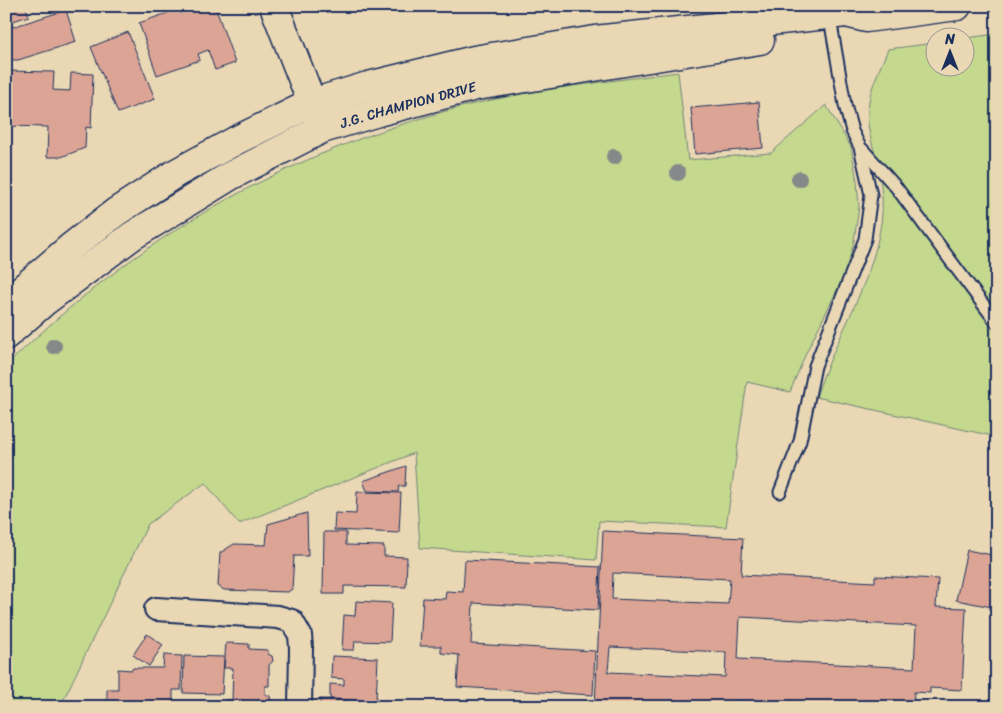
<svg xmlns="http://www.w3.org/2000/svg" width="1003" height="713" viewBox="0 0 1003 713" font-family="Sriracha,sans-serif">
  <rect width="100%" height="100%" fill="#ead8b5"/>
  <filter id="ink" filterUnits="userSpaceOnUse"><feTurbulence type="fractalNoise" baseFrequency=".02" numOctaves="2"/><feDisplacementMap in="SourceGraphic" scale="10" xChannelSelector="R" yChannelSelector="G"/><feConvolveMatrix kernelMatrix="1 2 1 2 8 2 1 2 1" color-interpolation-filters="sRGB"/></filter>
  <g filter="url(#ink)">
    <g fill="#c4d88e" stroke="#708476">
      <path d="M 997,34 L 997,437 L 816,397 C 835,338 872,285 881,223 C 884,204 881,181 877,162 C 873,145 866,128 868,110 C 869,89 880,69 888,49 L 935,43 L 936,68 L 966,68 L 966,38 Z"/>
      <path d="M 678,72 L 688,160 L 771,153 L 826,105 L 851,147 L 857,181 L 859,207 L 854,241 L 847,270 L 806,353 L 790,392 L 747,382 L 726,527 L 599,521 L 596,560 L 420,548 L 414,453 L 239,524 L 205,483 L 148,524 L 60,707 L 6,707 L 6,366 C 137,237 283,154 461,107 C 532,89 606,82 678,72 Z"/>
    </g>
    <g fill="#dca494" stroke="#1b2f5e" fill-rule="evenodd">
      <polygon points="6,6 31,6 26,8 29,16 6,23"/>
      <polygon points="200,6 215,6 235,63 215,70 208,50 198,54 200,60 157,75 139,23 179,9 180,13"/>
      <polygon points="66,10 76,42 18,60 6,60 6,29"/>
      <polygon points="128,32 155,99 118,113 91,47"/>
      <polygon points="6,71 54,72 53,90 70,91 71,73 93,74 91,128 86,127 85,148 61,157 47,157 48,127 6,126"/>
      <polygon points="759,102 763,148 695,154 691,108"/>
      <polygon points="406,466 405,486 399,486 398,492 367,491 363,481"/>
      <polygon points="357,492 401,493 399,533 334,530 335,513 356,514"/>
      <polygon points="307,513 308,556 294,556 292,589 288,592 224,590 218,586 220,553 234,544 266,545 268,524"/>
      <path d="M 603,531 L 743,538 L 741,575 L 875,582 L 875,576 L 938,579 L 936,607 L 966,608 L 962,690 L 930,688 L 930,693 L 914,692 L 913,707 L 820,707 L 820,705 L 734,701 L 734,707 L 595,707 ZM 613,573 L 730,579 L 728,604 L 612,599 ZM 740,617 L 916,626 L 914,668 L 738,659 ZM 610,647 L 726,652 L 725,677 L 608,672 Z"/>
      <polygon points="324,532 346,532 346,545 384,546 384,556 407,557 406,587 344,586 344,594 323,594"/>
      <polygon points="967,550 997,556 997,608 956,600"/>
      <polygon points="465,560 600,567 598,610 473,603 471,644 595,651 593,695 457,687 459,655 441,653 441,646 420,646 423,598 445,599 446,591 463,592"/>
      <polygon points="356,601 392,603 390,642 355,641 354,650 342,650 344,615 355,616"/>
      <polygon points="147,634 163,645 149,666 133,655"/>
      <polygon points="226,643 249,644 249,649 268,650 268,654 272,656 273,661 269,665 269,686 265,686 265,694 270,696 271,703 264,705 263,707 225,707 225,700 232,700 233,668 224,668"/>
      <polygon points="164,655 182,656 181,690 173,690 173,707 107,706 107,689 118,689 118,669 132,670 133,668 163,668"/>
      <polygon points="184,656 224,657 222,694 183,693"/>
      <polygon points="332,656 378,658 376,701 330,699 330,684 344,685 344,679 331,678"/>
      <polygon points="320,699 346,700 346,707 320,707"/>
    </g>
    <g fill="none" stroke-linecap="round" stroke-linejoin="round">
      <defs>
        <g id="lane">
          <polyline points="862,149 896,187 997,323"/>
          <polyline points="780,492 800,441 815,366 865,239 871,195 860,147 852,131 845,105 832,30"/>
        </g>
        <polyline id="street" points="156,609 278,617 292,621 300,635 301,648 300,707"/>
        <g id="secondary">
          <polyline points="274,6 319,121"/>
          <polyline points="6,303 71,247 116,212 176,173 235,141 312,103 368,86 474,60 595,40 846,13 866,18 957,6"/>
          <path id="s1" d="M 6,335 L 45,301 L 132,236 L 230,176 L 322,129 L 378,112 L 476,86 L 760,40"/>
        </g>
      </defs>
      <use href="#lane" stroke="#1b2f5e" stroke-width="15"/>
      <use href="#street" stroke="#1b2f5e" stroke-width="26"/>
      <use href="#secondary" stroke="#1b2f5e" stroke-width="31"/>
      <use href="#lane" stroke="#ead8b5" stroke-width="11"/>
      <use href="#street" stroke="#ead8b5" stroke-width="22"/>
      <use href="#secondary" stroke="#ead8b5" stroke-width="28"/>
    </g>
    <g fill="#868989">
      <circle cx="614" cy="157" r="8"/>
      <circle cx="678" cy="173" r="8"/>
      <circle cx="799" cy="179" r="8"/>
      <circle cx="54" cy="346" r="8"/>
    </g>
  </g>
  <g text-anchor="middle" dominant-baseline="central" stroke-width="4" stroke-linejoin="round" paint-order="stroke">
    <g font-size="14" fill="#1b2f5e" stroke="#ead8b5">
      <text stroke="none"><textPath href="#s1" startOffset="468">J.G. CHAMPION DRIVE</textPath></text>
    </g>
  </g>
  <rect width="1003" height="713" fill="none" stroke="#ead8b5" stroke-width="25"/>
  <rect x="12" y="12" width="978" height="688" fill="none" stroke="#1b2f5e" stroke-width="2" filter="url(#ink)"/>
  <g transform="translate(950 52)"><circle r="24" fill="#ead8b5" stroke="#979492"/>
  <path d="M0-4L9 19L0 12L-9 19Z" fill="#1b2f5e"/>
  <text y="-8" font-size="14" font-weight="bold" text-anchor="middle" fill="#1b2f5e">N</text>
  </g>
</svg>
